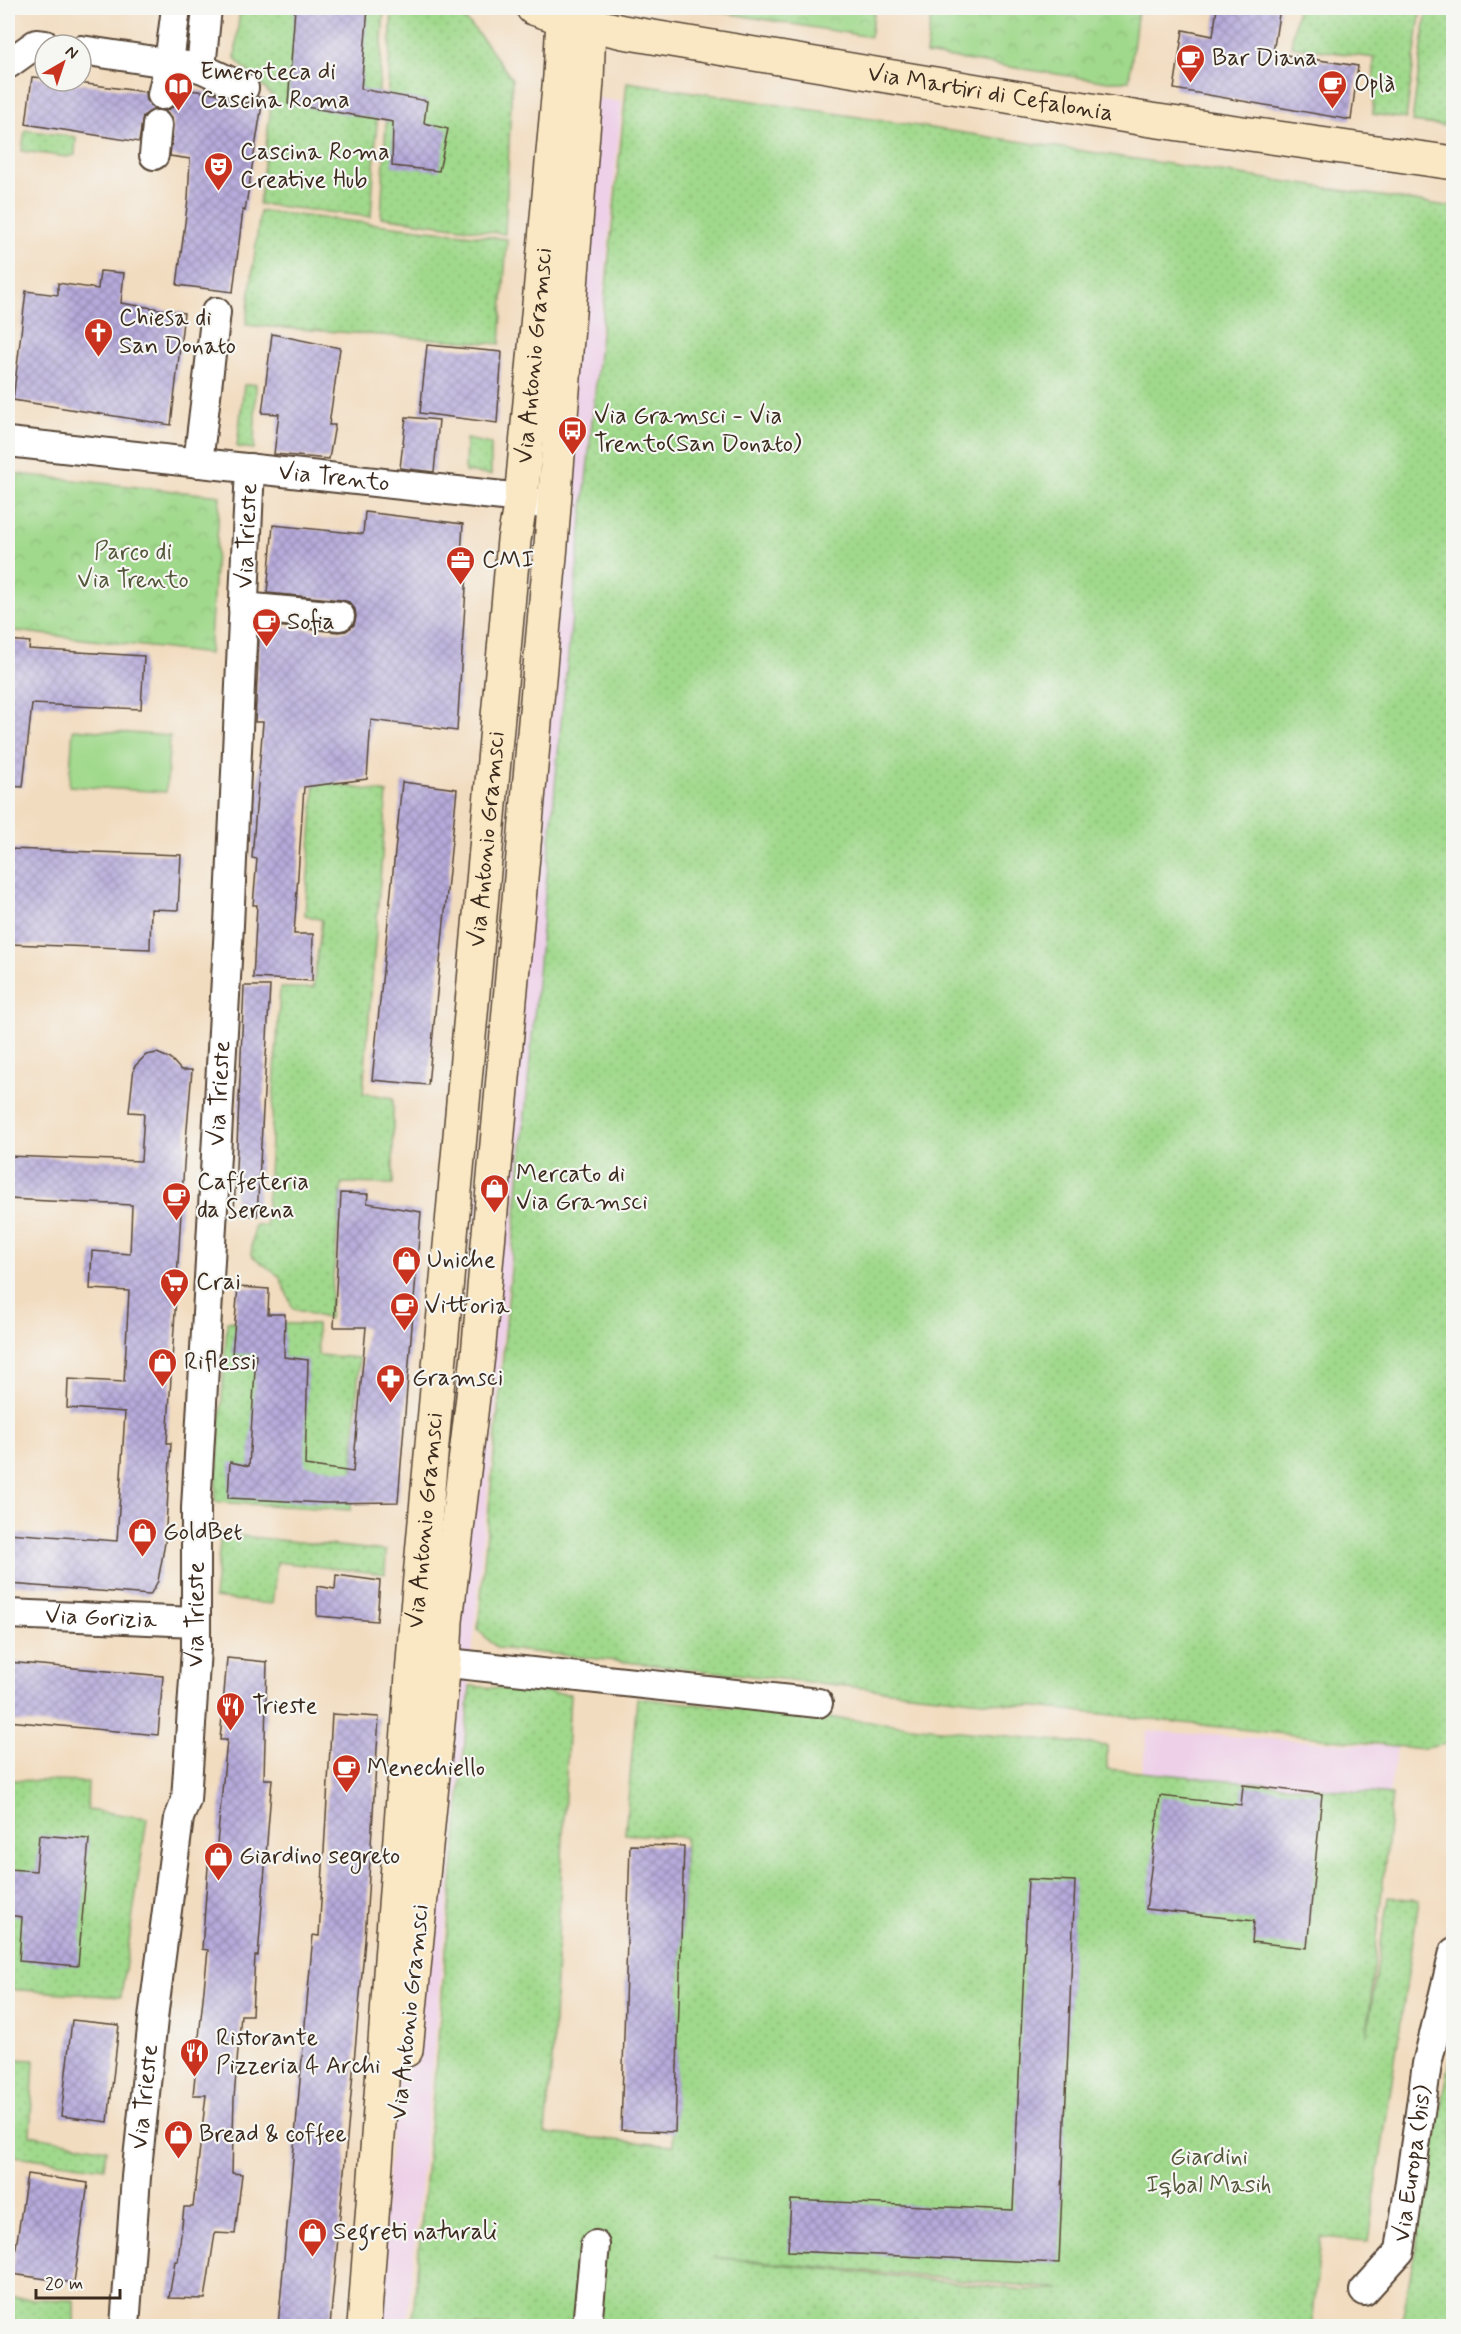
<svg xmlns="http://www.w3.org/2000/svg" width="1461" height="2334" viewBox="0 0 1461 2334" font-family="Mynerve,sans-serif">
  <defs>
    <pattern id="grass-dots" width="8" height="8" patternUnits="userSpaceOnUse" patternTransform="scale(1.5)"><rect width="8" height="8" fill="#a0d98c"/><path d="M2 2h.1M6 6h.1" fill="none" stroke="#8bba78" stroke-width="1.8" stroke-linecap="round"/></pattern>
    <pattern id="park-crowns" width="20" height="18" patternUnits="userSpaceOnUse" patternTransform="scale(1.5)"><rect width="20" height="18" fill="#a0d98c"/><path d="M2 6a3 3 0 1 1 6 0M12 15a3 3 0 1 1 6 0" fill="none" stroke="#8bba78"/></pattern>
    <pattern id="building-cross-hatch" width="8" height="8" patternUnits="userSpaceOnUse" patternTransform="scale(1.5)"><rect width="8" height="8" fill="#b6aadb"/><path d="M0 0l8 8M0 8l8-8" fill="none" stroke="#958bb1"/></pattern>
  </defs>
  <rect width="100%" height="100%" fill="#f6f6f2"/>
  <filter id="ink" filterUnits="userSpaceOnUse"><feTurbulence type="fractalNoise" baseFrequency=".0167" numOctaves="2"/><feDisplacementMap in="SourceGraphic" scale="12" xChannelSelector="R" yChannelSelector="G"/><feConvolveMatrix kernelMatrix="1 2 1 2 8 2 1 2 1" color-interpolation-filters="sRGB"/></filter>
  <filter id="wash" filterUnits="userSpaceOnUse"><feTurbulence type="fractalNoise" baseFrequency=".008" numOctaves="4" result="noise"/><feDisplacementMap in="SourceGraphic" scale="24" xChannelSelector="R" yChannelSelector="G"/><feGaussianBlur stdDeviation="1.35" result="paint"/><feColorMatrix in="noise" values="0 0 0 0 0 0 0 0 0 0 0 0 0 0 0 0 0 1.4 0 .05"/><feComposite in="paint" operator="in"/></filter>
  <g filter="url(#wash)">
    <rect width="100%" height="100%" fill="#f2dcbf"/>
    <g fill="#eed0e8">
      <polygon points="579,95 622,102 407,2326 374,2326"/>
      <polygon points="1147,1731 1397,1747 1347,2037 1115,2012"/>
    </g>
    <g fill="url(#grass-dots)" stroke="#6e8255" stroke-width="1.5" fill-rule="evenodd">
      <polygon points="240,8 384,8 371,217 259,204 272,96 235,59"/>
      <path d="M 392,8 L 420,8 L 427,12 L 432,8 C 437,8 442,7 447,8 C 470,15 497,60 512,79 L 505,234 L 381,217 Z"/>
      <polygon points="1297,8 1421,8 1406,119 1373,114 1374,58 1291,46"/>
      <polygon points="1427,8 1453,8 1453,127 1412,122"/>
      <polygon points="627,82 1453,207 1453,1742 1423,1749 497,1648 478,1630 559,743"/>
      <polygon points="25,130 76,137 75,155 68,157 22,151"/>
      <polygon points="260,211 507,239 500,344 246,325"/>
      <polygon points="256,384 254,449 237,447 244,385"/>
      <polygon points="466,439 491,444 491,475 465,472"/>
      <polygon points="315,781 387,793 363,1093 393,1098 393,1184 342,1183 329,1319 293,1309 280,1277 251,1255 254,1225 266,1225 280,988 313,988 322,920 305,915"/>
      <polygon points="227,1321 317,1325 318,1355 359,1358 351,1510 215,1502"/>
      <polygon points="221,1534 386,1551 385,1574 277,1562 272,1604 214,1598"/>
      <path d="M 470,1686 L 570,1694 L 552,2061 L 545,2133 L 673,2146 L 685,1837 L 625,1834 L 637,1698 L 1107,1746 L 1107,1769 L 1392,1795 L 1367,2035 L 1388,1897 L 1419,1900 L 1368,2241 L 1321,2237 L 1312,2326 L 412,2326 ZM 713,2257 L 1060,2289 L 1060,2290 L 1024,2290 Z"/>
      <polygon points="8,1780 88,1782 87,1810 147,1818 121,1997 8,1989"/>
      <polygon points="1453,2045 1453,2326 1401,2326"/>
      <polygon points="8,2059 34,2060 30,2135 106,2149 104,2168 8,2155"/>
      <polygon points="8,2298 74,2300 74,2326 8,2326"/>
    </g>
    <g fill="url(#park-crowns)" stroke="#6e8255" stroke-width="1.5">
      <polygon points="695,8 875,8 870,37"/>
      <polygon points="979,8 1138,8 1129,81 1102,81 926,54 932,11 977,19"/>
      <polygon points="8,473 220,496 209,654 8,630"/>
    </g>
    <polygon fill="#a0d98c" stroke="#6e8255" stroke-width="1.5" points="73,729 170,736 166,792 69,786"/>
    <g id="blocks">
      <g fill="url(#building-cross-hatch)">
        <polygon points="295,8 368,8 361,89 427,101 424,123 448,129 439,171 392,166 393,122 288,104"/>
        <polygon points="1217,8 1280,8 1273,53 1358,66 1351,120 1174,89 1183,30 1213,36"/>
        <polygon points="32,77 45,78 45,81 64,81 146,92 147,101 155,109 143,116 139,142 26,124"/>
        <polygon points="180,89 215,93 245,104 253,102 257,97 263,98 245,211 243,210 233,292 177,285 188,199 190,159 170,156 173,126 172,118 165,111 175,106"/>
        <polygon points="100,271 124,273 121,303 184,313 171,425 13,400 26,291 58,295 58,283 98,289"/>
        <polygon points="272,334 340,348 329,425 335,425 329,459 274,454 279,414 262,413"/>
        <polygon points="427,345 502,352 497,423 420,413"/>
        <polygon points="406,417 439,420 434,472 400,468"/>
        <polygon points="365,512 463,524 460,572 467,572 457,731 371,720 367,779 304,787 294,934 313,934 312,981 253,978 257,905 253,905 257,859 252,858 263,722 255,722 259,638 262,638 264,625 338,632 346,631 354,625 356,617 355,609 349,602 342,600 267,593 273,525 363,534"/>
        <polygon points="8,640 30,642 29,649 144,656 141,709 32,704 23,787 8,786"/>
        <polygon points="402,782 457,789 428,1085 372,1080"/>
        <polygon points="8,849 181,855 178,910 151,909 150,949 8,944"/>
        <polygon points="244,986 270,986 257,1216 234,1214"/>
        <polygon points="157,1053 171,1059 181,1070 192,1070 184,1164 167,1443 171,1443 165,1543 158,1581 150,1595 10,1584 10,1581 8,1581 8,1533 117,1541 125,1412 67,1408 68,1379 124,1382 129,1291 90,1289 92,1251 130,1254 132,1205 8,1199 8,1156 141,1161 144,1113 129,1112 134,1067 146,1055"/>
        <polygon points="341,1193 368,1194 367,1203 421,1212 398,1502 325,1503 228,1498 230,1462 249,1466 256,1354 232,1354 238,1287 269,1289 268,1314 285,1314 284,1357 308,1360 305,1465 353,1472 366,1327 334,1327"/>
        <polygon points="336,1575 380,1581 377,1621 317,1616 317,1586 335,1589"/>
        <polygon points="227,1658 267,1662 264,1779 272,1779 258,1956 255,1956 252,2015 241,2015 234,2098 232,2173 242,2174 235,2234 215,2233 205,2299 169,2298 175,2261 178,2261 184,2207 193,2207 206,2095 193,2095 208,1950 202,1949 209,1853 216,1854 227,1740 220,1740"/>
        <polygon points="8,1662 163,1676 158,1735 8,1721"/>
        <polygon points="332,1714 379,1717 365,1940 330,2326 278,2326 313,1935 319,1936"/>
        <polygon points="1243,1785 1322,1794 1307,1948 1252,1942 1254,1921 1146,1909 1160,1796 1241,1805"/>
        <polygon points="39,1835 89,1839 78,1966 19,1961 22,1917 8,1915 8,1869 36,1871"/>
        <polygon points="630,1845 684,1846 675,2132 621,2130"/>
        <polygon points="1028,1879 1075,1881 1059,2263 788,2251 791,2200 1013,2210"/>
        <polygon points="72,2020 119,2025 108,2122 61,2116"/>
        <polygon points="27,2174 88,2183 74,2283 12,2274"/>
      </g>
    </g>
  </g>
  <g filter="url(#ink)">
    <use href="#blocks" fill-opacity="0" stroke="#564536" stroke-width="1.5"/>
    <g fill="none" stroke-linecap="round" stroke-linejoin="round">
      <defs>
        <g id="street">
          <polyline points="207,8 201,68 244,88"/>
          <polyline points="81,50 201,68"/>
          <polyline points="8,64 36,44 45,45"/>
          <polyline points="162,95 169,63 176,8"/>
          <polyline points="154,155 157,125"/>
          <path id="s1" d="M 8,442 L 503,496 L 542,504"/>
          <polyline points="198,463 216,312"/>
          <polyline points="243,607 340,616"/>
          <path id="s2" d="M 8,1614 L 195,1622"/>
          <polyline points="421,1660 818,1703"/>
          <path id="s3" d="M 1364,2291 L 1400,2251 L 1427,2064 L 1454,1952"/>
          <path id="s4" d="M 125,2326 L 136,2177 L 154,2010 L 179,1818 L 186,1800 L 196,1649 L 196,1508 L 229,925 L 250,468"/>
          <polyline points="587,2326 595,2245"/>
        </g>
        <g id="secondary">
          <path id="s5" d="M 533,8 L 563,18 L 623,32 L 1151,120 L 1454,163"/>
          <polyline points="406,2050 444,1662 446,1621 478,1355 551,545 587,81 589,23"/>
          <path id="s6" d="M 364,2326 L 416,1621 L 514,540 L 521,500 L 560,76 L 563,18"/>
        </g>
      </defs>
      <use href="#street" stroke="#564536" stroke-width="32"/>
      <use href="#secondary" stroke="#564536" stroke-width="36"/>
      <use href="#street" stroke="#fff" stroke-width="28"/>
      <use href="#secondary" stroke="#fae7c3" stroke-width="33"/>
    </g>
  </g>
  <defs>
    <symbol id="cafe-pin" viewBox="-11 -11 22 30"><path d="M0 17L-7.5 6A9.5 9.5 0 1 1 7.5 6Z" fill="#c8321e" stroke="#f6f6f2"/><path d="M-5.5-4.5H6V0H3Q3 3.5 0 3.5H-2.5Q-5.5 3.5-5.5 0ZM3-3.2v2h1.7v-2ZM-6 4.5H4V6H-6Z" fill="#fff"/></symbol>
    <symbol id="library-pin" viewBox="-11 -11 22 30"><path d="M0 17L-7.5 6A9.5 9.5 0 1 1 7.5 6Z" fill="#c8321e" stroke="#f6f6f2"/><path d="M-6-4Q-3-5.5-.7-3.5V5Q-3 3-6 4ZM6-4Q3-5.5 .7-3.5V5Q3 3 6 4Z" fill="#fff"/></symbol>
    <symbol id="theatre-pin" viewBox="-11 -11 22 30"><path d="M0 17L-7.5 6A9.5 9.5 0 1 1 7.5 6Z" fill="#c8321e" stroke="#f6f6f2"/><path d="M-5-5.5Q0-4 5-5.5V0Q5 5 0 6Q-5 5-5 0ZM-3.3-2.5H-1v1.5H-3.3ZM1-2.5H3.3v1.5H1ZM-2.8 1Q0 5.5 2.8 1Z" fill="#fff"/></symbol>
    <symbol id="church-pin" viewBox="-11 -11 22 30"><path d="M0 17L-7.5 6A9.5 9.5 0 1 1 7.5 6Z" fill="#c8321e" stroke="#f6f6f2"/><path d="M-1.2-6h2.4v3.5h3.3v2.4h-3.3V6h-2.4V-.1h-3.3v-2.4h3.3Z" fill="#fff"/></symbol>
    <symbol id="bus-pin" viewBox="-11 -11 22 30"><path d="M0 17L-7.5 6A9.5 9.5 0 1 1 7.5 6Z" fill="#c8321e" stroke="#f6f6f2"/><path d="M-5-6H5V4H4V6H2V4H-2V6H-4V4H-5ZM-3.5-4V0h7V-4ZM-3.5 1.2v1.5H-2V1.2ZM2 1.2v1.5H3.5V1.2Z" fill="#fff"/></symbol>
    <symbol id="office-pin" viewBox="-11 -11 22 30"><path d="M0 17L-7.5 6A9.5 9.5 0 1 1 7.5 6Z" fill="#c8321e" stroke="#f6f6f2"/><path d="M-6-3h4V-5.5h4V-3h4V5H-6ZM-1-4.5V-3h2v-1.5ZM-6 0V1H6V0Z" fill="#fff"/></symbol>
    <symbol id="shop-pin" viewBox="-11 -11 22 30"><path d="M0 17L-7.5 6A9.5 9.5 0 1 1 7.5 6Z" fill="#c8321e" stroke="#f6f6f2"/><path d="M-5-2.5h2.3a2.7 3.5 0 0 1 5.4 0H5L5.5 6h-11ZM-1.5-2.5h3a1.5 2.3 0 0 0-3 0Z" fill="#fff"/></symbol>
    <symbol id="supermarket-pin" viewBox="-11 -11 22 30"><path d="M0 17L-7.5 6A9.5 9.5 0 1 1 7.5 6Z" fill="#c8321e" stroke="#f6f6f2"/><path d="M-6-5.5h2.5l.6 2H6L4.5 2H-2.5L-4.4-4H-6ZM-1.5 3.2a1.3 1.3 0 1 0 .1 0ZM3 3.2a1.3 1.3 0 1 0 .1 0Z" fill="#fff"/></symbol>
    <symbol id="pharmacy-pin" viewBox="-11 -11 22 30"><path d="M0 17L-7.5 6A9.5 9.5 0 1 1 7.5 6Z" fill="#c8321e" stroke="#f6f6f2"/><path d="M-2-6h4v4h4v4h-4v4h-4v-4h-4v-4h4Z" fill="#fff"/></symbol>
    <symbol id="restaurant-pin" viewBox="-11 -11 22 30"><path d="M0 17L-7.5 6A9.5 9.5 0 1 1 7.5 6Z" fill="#c8321e" stroke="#f6f6f2"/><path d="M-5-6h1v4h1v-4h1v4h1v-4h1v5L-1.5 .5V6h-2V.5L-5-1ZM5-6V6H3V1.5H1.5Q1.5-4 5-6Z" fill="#fff"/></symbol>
  </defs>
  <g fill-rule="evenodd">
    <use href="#cafe-pin" x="1174" y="42" width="33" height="45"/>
    <use href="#cafe-pin" x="1316" y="68" width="33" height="45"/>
    <use href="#library-pin" x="162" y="70" width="33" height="45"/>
    <use href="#theatre-pin" x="202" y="150" width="33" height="45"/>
    <use href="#church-pin" x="82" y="316" width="33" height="45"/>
    <use href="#bus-pin" x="556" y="414" width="33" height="45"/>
    <use href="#office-pin" x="444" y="544" width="33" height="45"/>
    <use href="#cafe-pin" x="250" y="606" width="33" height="45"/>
    <use href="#shop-pin" x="478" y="1172" width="33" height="45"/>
    <use href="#cafe-pin" x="160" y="1180" width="33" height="45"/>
    <use href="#shop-pin" x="390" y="1244" width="33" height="45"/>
    <use href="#supermarket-pin" x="158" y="1266" width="33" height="45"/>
    <use href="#cafe-pin" x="388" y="1290" width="33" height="45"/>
    <use href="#shop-pin" x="146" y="1346" width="33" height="45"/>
    <use href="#pharmacy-pin" x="374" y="1362" width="33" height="45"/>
    <use href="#shop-pin" x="126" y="1516" width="33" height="45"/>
    <use href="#restaurant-pin" x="214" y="1690" width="33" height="45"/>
    <use href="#cafe-pin" x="330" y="1752" width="33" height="45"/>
    <use href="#shop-pin" x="202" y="1840" width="33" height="45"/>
    <use href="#restaurant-pin" x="178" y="2036" width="33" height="45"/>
    <use href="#shop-pin" x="162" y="2118" width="33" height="45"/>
    <use href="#shop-pin" x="296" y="2216" width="33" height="45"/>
  </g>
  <g text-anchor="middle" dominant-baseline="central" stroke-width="4.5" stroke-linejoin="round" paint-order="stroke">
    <g font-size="24" fill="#3b2a1e" stroke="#f6f6f2" text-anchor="start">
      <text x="1212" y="58">Bar Diana</text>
      <text x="200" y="72">Emeroteca di<tspan x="200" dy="28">Cascina Roma</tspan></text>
      <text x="1354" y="84">Oplà</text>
      <text x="240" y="152">Cascina Roma<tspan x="240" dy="28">Creative Hub</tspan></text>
      <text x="119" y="318">Chiesa di<tspan x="119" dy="28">San Donato</tspan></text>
      <text x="594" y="416">Via Gramsci - Via<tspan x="594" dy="28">Trento(San Donato)</tspan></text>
      <text x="482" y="560">CMI</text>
      <text x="287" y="622">Sofia</text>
      <text x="516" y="1174">Mercato di<tspan x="516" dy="28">Via Gramsci</tspan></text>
      <text x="197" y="1182">Caffeteria<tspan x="197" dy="28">da Serena</tspan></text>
      <text x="427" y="1260">Uniche</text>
      <text x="196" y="1282">Crai</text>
      <text x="425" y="1306">Vittoria</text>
      <text x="184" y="1362">Riflessi</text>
      <text x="412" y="1378">Gramsci</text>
      <text x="163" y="1532">GoldBet</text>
      <text x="252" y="1706">Trieste</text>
      <text x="367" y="1768">Menechiello</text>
      <text x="239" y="1856">Giardino segreto</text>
      <text x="216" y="2038">Ristorante<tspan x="216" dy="28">Pizzeria 4 Archi</tspan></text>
      <text x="199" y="2134">Bread &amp; coffee</text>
      <text x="333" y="2232">Segreti naturali</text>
    </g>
    <g font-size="24" fill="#3b2a1e" stroke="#f6f6f2">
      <text stroke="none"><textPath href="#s5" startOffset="466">Via Martiri di Cefalonia</textPath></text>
      <text stroke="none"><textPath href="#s6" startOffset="1978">Via Antonio Gramsci</textPath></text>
      <text stroke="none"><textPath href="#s1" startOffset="328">Via Trento</textPath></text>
      <text stroke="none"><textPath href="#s4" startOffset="1796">Via Trieste</textPath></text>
      <text stroke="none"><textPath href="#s6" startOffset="1492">Via Antonio Gramsci</textPath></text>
      <text stroke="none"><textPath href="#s4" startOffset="1238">Via Trieste</textPath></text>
      <text stroke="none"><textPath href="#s6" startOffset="808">Via Antonio Gramsci</textPath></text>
      <text stroke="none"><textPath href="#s4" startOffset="716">Via Trieste</textPath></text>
      <text stroke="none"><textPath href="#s2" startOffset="93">Via Gorizia</textPath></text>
      <text transform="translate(410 2012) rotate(-84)">Via Antonio Gramsci</text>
      <text stroke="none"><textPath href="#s4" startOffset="230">Via Trieste</textPath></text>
      <text stroke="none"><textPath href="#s3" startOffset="142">Via Europa (bis)</textPath></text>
    </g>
    <g font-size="24" fill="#54563a" stroke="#f6f6f2">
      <text x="133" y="552">Parco di<tspan x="133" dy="28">Via Trento</tspan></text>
      <text x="1209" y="2157">Giardini<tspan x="1209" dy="28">Iqbal Masih</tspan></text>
    </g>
  </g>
  <rect width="1461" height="2334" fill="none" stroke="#f6f6f2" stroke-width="30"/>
  <g transform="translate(63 63) rotate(39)"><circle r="28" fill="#f6f6f2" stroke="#aba49d" stroke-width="1.5"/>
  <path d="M0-4.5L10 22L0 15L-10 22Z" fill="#c8321e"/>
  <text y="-9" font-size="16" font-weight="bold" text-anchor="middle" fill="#3b2a1e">N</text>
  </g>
  <path d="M36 2289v9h84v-9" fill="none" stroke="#3b2a1e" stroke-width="3"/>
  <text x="45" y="2289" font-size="18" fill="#3b2a1e" stroke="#f6f6f2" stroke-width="4.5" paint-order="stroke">20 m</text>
</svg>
